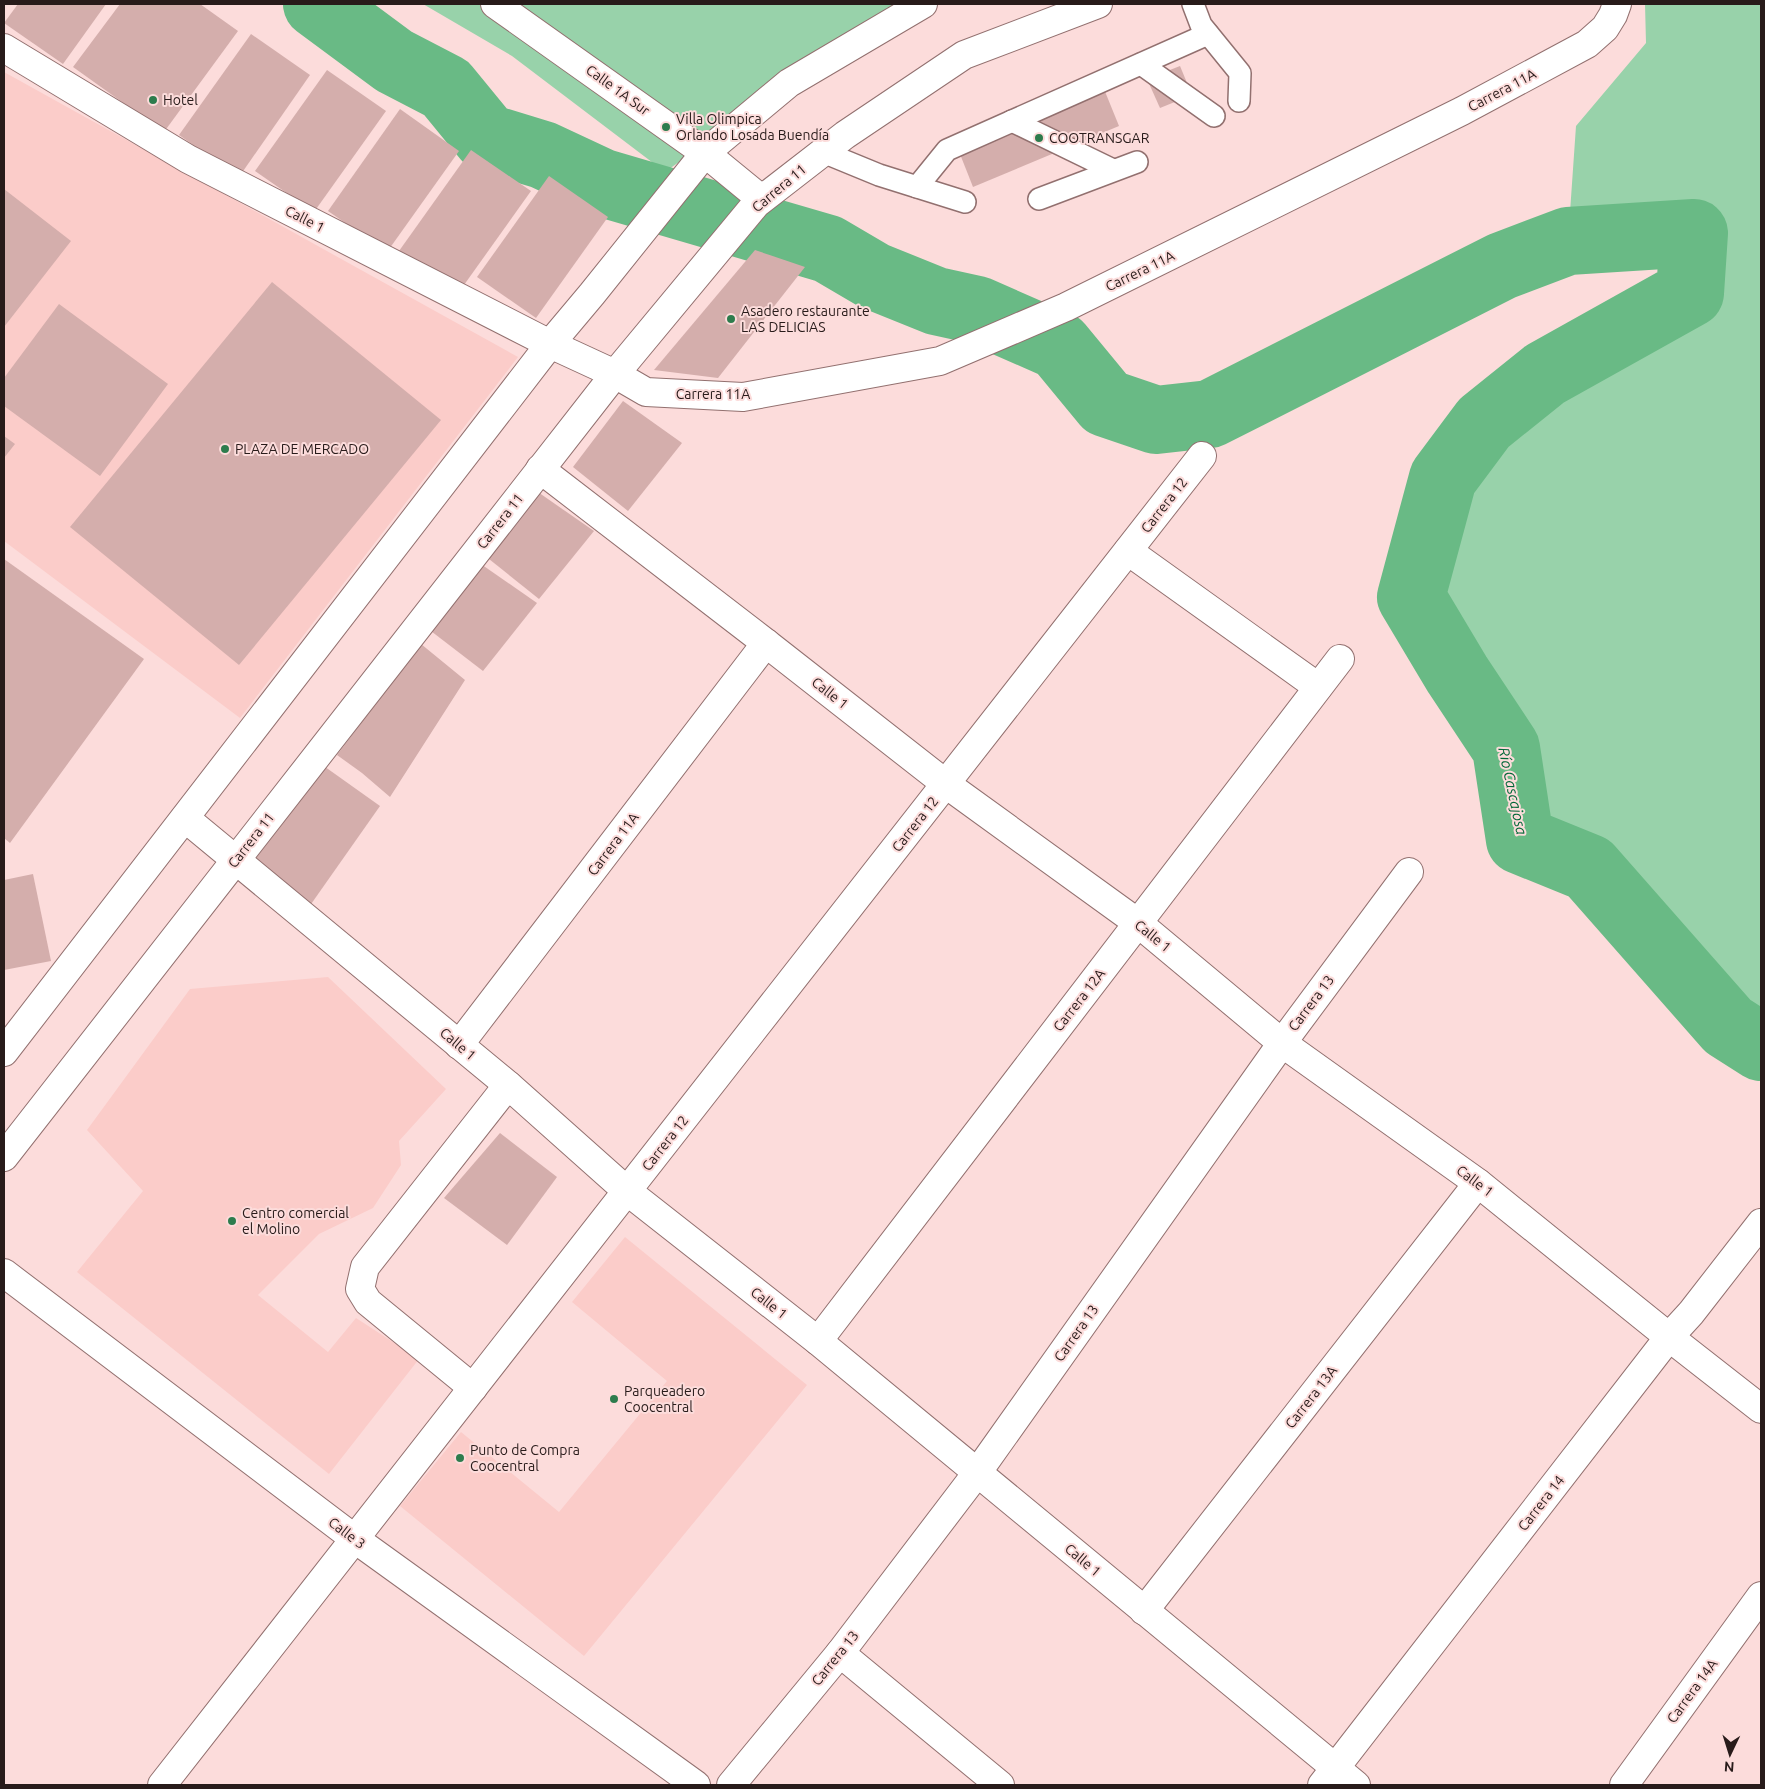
<svg xmlns="http://www.w3.org/2000/svg" width="1765" height="1789" viewBox="0 0 1765 1789" font-family="Ubuntu,sans-serif">
  <rect width="100%" height="100%" fill="#fcdcdb"/>
  <g fill="#fbccc9">
    <polygon points="4,72 518,357 240,718 4,541"/>
    <polygon points="328,977 446,1089 399,1141 401,1165 373,1208 319,1234 258,1295 328,1352 356,1318 419,1359 329,1474 77,1272 143,1191 87,1130 190,989"/>
    <polygon points="625,1237 807,1385 584,1656 400,1506 461,1432 559,1512 667,1381 572,1302"/>
  </g>
  <g fill="#98d2aa">
    <polygon points="423,4 923,4 789,83 665,172 512,56"/>
    <polygon points="1645,4 1761,4 1761,1047 1728,1026 1589,868 1520,840 1506,748 1457,674 1411,597 1443,478 1484,423 1545,374 1690,292 1694,233 1568,241 1576,126 1646,43"/>
  </g>
  <g fill="none" stroke-linecap="round" stroke-linejoin="round">
    <polyline stroke="#69ba85" stroke-width="68" points="317,4 394,61 446,88 487,138 543,155 603,183 828,249 874,276 936,301 977,310 1059,346 1106,403 1156,420 1210,414 1502,266 1568,241 1694,233 1690,293 1545,374 1484,423 1443,478 1411,597 1457,674 1506,748 1520,840 1589,868 1728,1026 1761,1047"/>
  </g>
  <g fill="#d4aeac">
    <polygon points="18,4 106,4 63,64 4,23"/>
    <polygon points="120,4 200,4 238,31 164,132 73,67"/>
    <polygon points="251,34 310,75 239,177 179,135"/>
    <polygon points="1180,66 1192,95 1160,108 1147,79"/>
    <polygon points="327,70 386,111 314,212 255,171"/>
    <polygon points="1104,89 1119,126 973,187 958,149"/>
    <polygon points="400,109 459,151 387,252 328,211"/>
    <polygon points="471,150 531,191 459,292 399,251"/>
    <polygon points="549,176 608,217 536,318 477,277"/>
    <polygon points="4,189 71,241 4,327"/>
    <polygon points="755,250 805,267 718,378 654,370"/>
    <polygon points="272,282 441,420 239,665 70,527"/>
    <polygon points="59,304 168,384 100,476 4,406 4,378"/>
    <polygon points="623,401 682,443 628,511 573,467"/>
    <polygon points="4,436 15,444 4,458"/>
    <polygon points="535,490 594,531 539,599 484,555"/>
    <polygon points="4,559 144,659 10,843 4,838"/>
    <polygon points="478,562 537,603 483,671 427,628"/>
    <polygon points="421,644 465,680 390,797 362,773 337,755"/>
    <polygon points="321,764 380,806 309,907 250,866"/>
    <polygon points="33,874 51,961 4,970 4,880"/>
    <polygon points="500,1133 557,1177 507,1245 444,1198"/>
  </g>
  <g fill="none" stroke-linecap="round" stroke-linejoin="round">
    <defs>
      <g id="lane">
        <polyline points="1193,4 1201,25 1240,73 1239,101"/>
        <polyline points="1141,64 1214,116"/>
        <polyline points="1012,121 1113,170"/>
        <polyline points="823,152 879,175 965,202"/>
        <polyline points="917,187 947,150 1208,34"/>
        <polyline points="1039,199 1137,162"/>
      </g>
      <g id="street">
        <polyline points="495,4 705,153 761,199"/>
        <polyline points="4,48 188,159 550,344 615,374 646,392 743,397 940,361 1066,307 1462,111 1587,44 1605,28 1613,15 1617,4"/>
        <polyline points="540,469 766,643 946,784 1138,923 1282,1043 1478,1183 1669,1337 1761,1409"/>
        <polyline points="1128,551 1318,687"/>
        <polyline points="185,818 508,1085 627,1191 818,1341 1356,1785"/>
        <polyline points="459,1045 766,643"/>
        <polyline points="4,1273 355,1539 696,1785"/>
        <polyline points="818,1341 1340,659"/>
        <polyline points="473,1388 368,1302 360,1289 365,1267 508,1085"/>
        <polyline points="1144,1611 1478,1183"/>
        <polyline points="840,1653 1000,1785"/>
        <polyline points="162,1785 1202,456"/>
        <polyline points="731,1785 840,1653 977,1473 1282,1043 1409,872"/>
        <polyline points="1322,1785 1669,1337 1691,1313 1761,1223"/>
        <polyline points="1624,1785 1761,1596"/>
      </g>
      <g id="secondary">
        <polyline points="4,1052 550,344 592,294 705,153 789,83 923,4"/>
        <polyline points="4,1157 615,374 756,204 845,135 964,55 1098,4"/>
      </g>
    </defs>
    <use href="#lane" stroke="#92706f" stroke-width="24"/>
    <use href="#street" stroke="#92706f" stroke-width="30"/>
    <use href="#secondary" stroke="#92706f" stroke-width="30"/>
    <use href="#lane" stroke="#fff" stroke-width="21"/>
    <use href="#street" stroke="#fff" stroke-width="28"/>
    <use href="#secondary" stroke="#fff" stroke-width="28"/>
  </g>
  <g fill="#2d7c4d" stroke="#fcdcdb" stroke-width="2">
    <circle cx="153" cy="100" r="5"/>
    <circle cx="666" cy="127" r="5"/>
    <circle cx="1039" cy="138" r="5"/>
    <circle cx="731" cy="319" r="5"/>
    <circle cx="225" cy="449" r="5"/>
    <circle cx="232" cy="1221" r="5"/>
    <circle cx="614" cy="1399" r="5"/>
    <circle cx="460" cy="1458" r="5"/>
  </g>
  <g text-anchor="middle" dominant-baseline="central" stroke-width="4" stroke-linejoin="round" paint-order="stroke">
    <g font-size="14" fill="#281b1a" stroke="#fcdcdb">
      <text transform="translate(618 90) rotate(36)">Calle 1A Sur</text>
      <text transform="translate(1502 90) rotate(-28)">Carrera 11A</text>
      <text transform="translate(779 188) rotate(-40)">Carrera 11</text>
      <text transform="translate(305 219) rotate(27)">Calle 1</text>
      <text transform="translate(1140 271) rotate(-26)">Carrera 11A</text>
      <text x="713" y="394">Carrera 11A</text>
      <text transform="translate(1164 505) rotate(-52)">Carrera 12</text>
      <text transform="translate(500 521) rotate(-52)">Carrera 11</text>
      <text transform="translate(830 693) rotate(38)">Calle 1</text>
      <text transform="translate(915 824) rotate(-52)">Carrera 12</text>
      <text transform="translate(251 840) rotate(-52)">Carrera 11</text>
      <text transform="translate(613 844) rotate(-53)">Carrera 11A</text>
      <text transform="translate(1153 936) rotate(39)">Calle 1</text>
      <text transform="translate(1079 1000) rotate(-52)">Carrera 12A</text>
      <text transform="translate(1311 1003) rotate(-53)">Carrera 13</text>
      <text transform="translate(458 1044) rotate(40)">Calle 1</text>
      <text transform="translate(665 1143) rotate(-52)">Carrera 12</text>
      <text transform="translate(1475 1181) rotate(37)">Calle 1</text>
      <text transform="translate(769 1303) rotate(38)">Calle 1</text>
      <text transform="translate(1076 1333) rotate(-55)">Carrera 13</text>
      <text transform="translate(1311 1397) rotate(-52)">Carrera 13A</text>
      <text transform="translate(1541 1503) rotate(-52)">Carrera 14</text>
      <text transform="translate(347 1533) rotate(37)">Calle 3</text>
      <text transform="translate(1083 1560) rotate(40)">Calle 1</text>
      <text transform="translate(835 1658) rotate(-51)">Carrera 13</text>
      <text transform="translate(1692 1691) rotate(-54)">Carrera 14A</text>
    </g>
    <g font-size="14" fill="#281b1a" stroke="#fcdcdb" text-anchor="start">
      <text x="163" y="100">Hotel</text>
      <text x="676" y="119">Villa Olimpica<tspan x="676" dy="16">Orlando Losada Buendía</tspan></text>
      <text x="1049" y="138">COOTRANSGAR</text>
      <text x="741" y="311">Asadero restaurante<tspan x="741" dy="16">LAS DELICIAS</tspan></text>
      <text x="235" y="449">PLAZA DE MERCADO</text>
      <text x="242" y="1213">Centro comercial<tspan x="242" dy="16">el Molino</tspan></text>
      <text x="624" y="1391">Parqueadero<tspan x="624" dy="16">Coocentral</tspan></text>
      <text x="470" y="1450">Punto de Compra<tspan x="470" dy="16">Coocentral</tspan></text>
    </g>
    <g font-size="15" font-style="italic" fill="#016737" stroke="#fcdcdb">
      <text transform="translate(1513 791) rotate(78)">Río Cascajosa</text>
    </g>
  </g>
  <rect width="1765" height="1789" fill="none" stroke="#281b1a" stroke-width="10"/>
  <g transform="translate(1730 1754) rotate(184)" stroke="#fcdcdb" stroke-width="4" paint-order="stroke">
  <path d="M0-4L9 19L0 12L-9 19Z" fill="#281b1a"/>
  <text y="-8" font-size="14" font-weight="bold" text-anchor="middle" fill="#281b1a">N</text>
  </g>
</svg>
